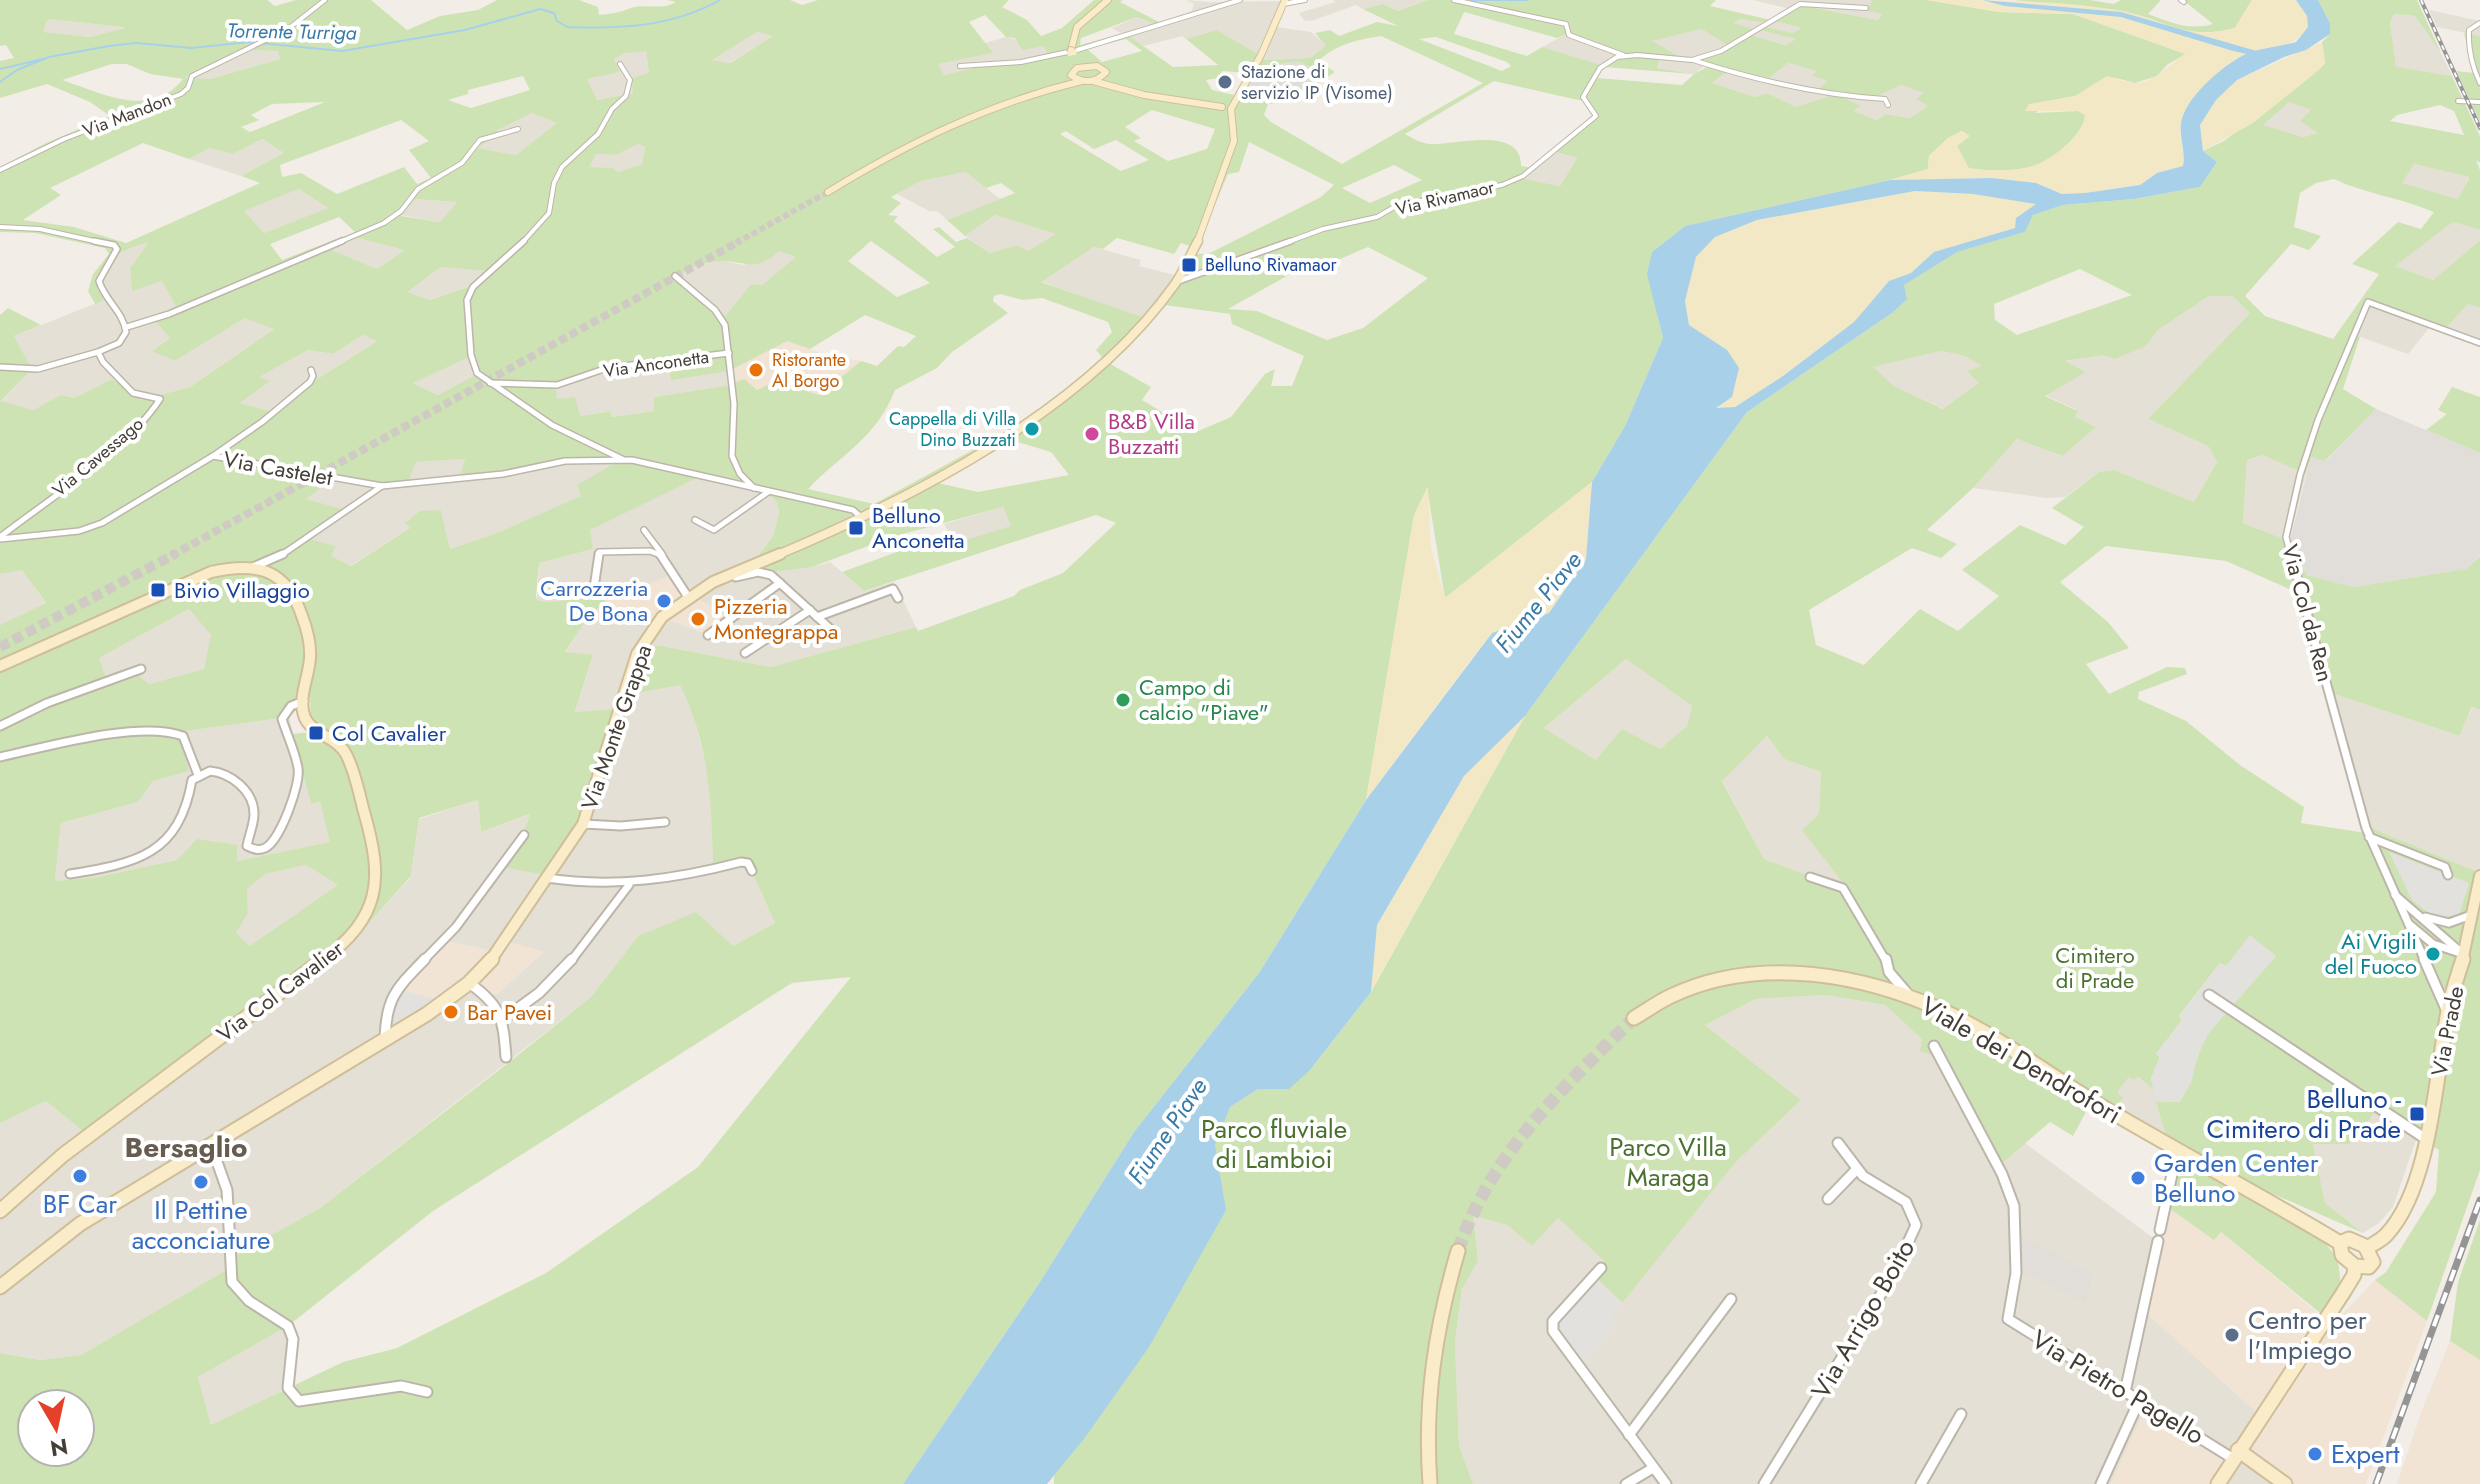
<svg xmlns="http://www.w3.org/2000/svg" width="2480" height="1484" viewBox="0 0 2480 1484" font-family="Jost,sans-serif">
  <rect width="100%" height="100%" fill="#f2eee7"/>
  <g fill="#e5e0d5" fill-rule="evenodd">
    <polygon points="1186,0 1209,2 1281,1 1258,54 1217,30 1186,39 1182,36 1144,46 1112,28 1137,17 1154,24 1191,12 1194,4"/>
    <polygon points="1333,0 1428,0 1398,11 1383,4 1363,9 1356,5 1314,20 1305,21 1299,13 1336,2"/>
    <polygon points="1753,0 1872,0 1884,15 1878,20 1799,5 1790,9"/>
    <polygon points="2429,10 2480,21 2480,36 2437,27"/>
    <polygon points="2394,14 2415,16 2441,53 2452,76 2396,68 2390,22"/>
    <polygon points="51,19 122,27 126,28 90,37 44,32 46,22"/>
    <polygon points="1741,19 1766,23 1771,20 1801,28 1793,33 1762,26 1759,29 1797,39 1787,45 1746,34 1732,23"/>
    <polygon points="1276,27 1311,32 1327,46 1310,58 1261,60"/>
    <polygon points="1702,29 1730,46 1694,74 1656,68 1660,56 1651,41"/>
    <polygon points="757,32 774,36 729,63 711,60"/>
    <polygon points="1566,34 1622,55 1604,67 1542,47"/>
    <polygon points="1006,37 1045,46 1050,57 944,75 937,64 992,53 985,43"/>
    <polygon points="243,50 279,51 280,59 210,79 183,79"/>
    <polygon points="646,50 649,73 633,93 596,100 586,79 619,72 614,59 625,53"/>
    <polygon points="1787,63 1818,71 1813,75 1829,81 1817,89 1835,95 1796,107 1767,93 1755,97 1712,83 1729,70 1769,78"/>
    <polygon points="1901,85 1925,93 1928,106 1910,118 1887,114 1877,120 1852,111 1860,106 1841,97 1856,94 1875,97"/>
    <polygon points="2289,102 2312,110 2319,133 2303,137 2262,125"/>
    <polygon points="532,113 558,123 516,155 476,148 496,135 498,130"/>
    <polygon points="263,139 285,153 241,176 189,159 210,148 232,154"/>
    <polygon points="638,144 645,147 642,164 618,172 588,168 596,154 616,155"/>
    <polygon points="1552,151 1577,158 1560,186 1518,178"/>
    <polygon points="2414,164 2469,177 2458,199 2401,183"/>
    <polygon points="966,172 1000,199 947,220 937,211 929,211 897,194 921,181"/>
    <polygon points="299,189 329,208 264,233 243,211"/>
    <polygon points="415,199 457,202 440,222 400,215"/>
    <polygon points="995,215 1057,234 1027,252 1017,245 990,253 965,236"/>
    <polygon points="2453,222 2480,230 2480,240 2433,280 2394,266"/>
    <polygon points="358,238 404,250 377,269 328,249"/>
    <polygon points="150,241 130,268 132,290 162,281 179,311 155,321 170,338 153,350 175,361 245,318 275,328 190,387 142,400 112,379 74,398 61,395 33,410 1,402 32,369 14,336 104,300 97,288 101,274 120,250"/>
    <polygon points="1094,247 1141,260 1139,266 1175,275 1142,318 1040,281"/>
    <polygon points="779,251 797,257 762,285 751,284 725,316 677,274 718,260 744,265"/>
    <polygon points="441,267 488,271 468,287 430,300 406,292"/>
    <polygon points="2209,296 2232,296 2250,313 2148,419 2208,446 2217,462 2194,503 2114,470 2099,472 2065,497 2046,498 1973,488 2017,439 2061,456 2095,426 2074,417 2077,410 2045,395 2085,371 2063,362 2146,346 2158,330"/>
    <polygon points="2369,301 2405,314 2429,328 2408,354 2352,334"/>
    <polygon points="2468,304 2480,308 2480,339 2447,327"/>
    <polygon points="363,335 378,340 317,379 272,412 240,403 269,381 258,377 308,350 333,354"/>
    <polygon points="1941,351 1965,356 1983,366 1980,383 1944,409 1894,386 1872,367"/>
    <polygon points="471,356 479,373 438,395 412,382"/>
    <polygon points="667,362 729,371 730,385 654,397 655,411 610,417 610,411 580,416 556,400 556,386 607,369"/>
    <polygon points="2262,455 2306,474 2289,541 2243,523 2247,460"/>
    <polygon points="465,459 460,476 582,459 616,462 582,496 494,534 450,549 441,510 405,523 410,528 350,566 331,556 336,546 301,538 344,511 305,499 338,476 384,484 416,462"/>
    <path d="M 697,478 L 767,493 L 777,502 L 779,513 L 773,536 L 752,564 L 812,567 L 830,562 L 864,591 L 894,582 L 916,627 L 771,667 L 662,646 L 627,694 L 680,684 L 692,708 L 712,792 L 713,869 L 748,863 L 775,923 L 733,946 L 638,936 L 591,997 L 320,1208 L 228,1260 L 228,1269 L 81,1355 L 40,1360 L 0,1353 L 0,1123 L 46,1101 L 91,1138 L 347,947 L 411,877 L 419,819 L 478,800 L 481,832 L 531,814 L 524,835 L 621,709 L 575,713 L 593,656 L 565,653 L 587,619 L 593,613 L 654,628 L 663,618 L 729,617 L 692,596 L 672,575 L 606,601 L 599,597 L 547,602 L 537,600 L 539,563 L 593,549 L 589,530 ZM 499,952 L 469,985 L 380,1020 L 392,991 Z"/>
    <polygon points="1003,507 1012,526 956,544 944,524"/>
    <polygon points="22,569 46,604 0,625 0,574"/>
    <polygon points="189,609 212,635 204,669 149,684 139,676 109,686 99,658"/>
    <polygon points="1626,659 1692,706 1688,726 1660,749 1596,760 1544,728"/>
    <polygon points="2331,693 2458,736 2473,707 2480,710 2480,873 2369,827"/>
    <polygon points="289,717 311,803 320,801 331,842 236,861 177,860 97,877 55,881 61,823 138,802 153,781 188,771 177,732"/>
    <polygon points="1767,736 1784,759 1821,772 1819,814 1827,863 1851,892 1764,859 1722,780"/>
    <polygon points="306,865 339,885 276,932 250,946 235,933 248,913 247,889 264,874"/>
    <polygon points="1826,995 1885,1005 1946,1060 2000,1164 2025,1143 2160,1243 2267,1421 2240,1461 2274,1484 2228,1484 2240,1461 2146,1408 2111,1484 1473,1484 1459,1445 1455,1343 1462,1289 1478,1261 1472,1216 1507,1225 1532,1246 1558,1218 1604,1261 1550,1323 1616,1327 1609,1318 1736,1162 1801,1100 1704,1024 1755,999"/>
    <polygon points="2129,1077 2137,1077 2155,1091 2169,1146 2116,1110 2116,1092"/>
    <polygon points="2375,1112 2417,1137 2393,1207 2379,1223 2363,1233 2325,1203 2313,1144 2350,1144"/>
    <polygon points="288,1326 293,1339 288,1388 211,1426 198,1377"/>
  </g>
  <g fill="#f2e4d4">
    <polygon points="787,341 827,355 861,361 819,395 784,384 789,376 757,390 730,385 729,371"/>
    <polygon points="672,575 692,596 730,617 705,634 664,618 655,628 593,613 606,601"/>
    <polygon points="443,940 498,952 506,941 544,952 498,994 486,997 469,986 382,1044 380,1020 392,991"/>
    <polygon points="2169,1208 2214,1239 2221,1232 2332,1325 2375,1280 2427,1321 2366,1484 2274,1484 2240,1461 2228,1484 2111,1484 2146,1407 2240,1461 2267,1422 2145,1312"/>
    <polygon points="2450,1341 2480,1360 2480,1484 2397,1484 2422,1410"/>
  </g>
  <g fill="#e1ddd8">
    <polygon points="1297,61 1321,73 1294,92 1281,90 1265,102 1244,98 1257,67"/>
    <polygon points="2376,409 2480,453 2480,555 2466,569 2353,587 2307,575 2290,541 2311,456 2326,461"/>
    <polygon points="2020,1235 2092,1274 2085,1302 2021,1271"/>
  </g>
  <g fill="#cee3b3" fill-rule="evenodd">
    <path d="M 0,0 L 267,0 L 275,6 L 296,0 L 371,0 L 407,30 L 440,16 L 478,10 L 497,0 L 579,0 L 598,7 L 599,15 C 612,14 620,12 631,8 C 646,3 661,11 676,2 L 667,0 L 790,0 L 802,5 L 818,0 L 1009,0 L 1002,7 L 1027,20 L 1041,36 L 1062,28 L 1094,0 L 1123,0 L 1120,2 L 1159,22 L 1154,24 L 1137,17 L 1081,38 L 1080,45 L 1120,34 L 1129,36 L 1173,67 L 1218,65 L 1186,39 L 1217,30 L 1258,54 L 1248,73 L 1222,71 L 1219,78 L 1206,80 L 1212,90 L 1265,102 L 1281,90 L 1294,92 L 1321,73 L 1297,61 L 1257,67 L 1261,60 L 1310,58 L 1326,46 L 1315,33 L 1330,30 L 1339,36 L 1377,22 L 1398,26 L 1363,9 L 1383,4 L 1398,11 L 1428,0 L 1716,0 L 1710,6 L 1771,20 L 1799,5 L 1878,20 L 1883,14 L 1868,11 L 1872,0 L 1927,0 L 1999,12 L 2073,14 L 2186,54 L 2168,64 L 2157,76 L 2135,83 L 2116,78 L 2075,96 L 2059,99 L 2035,113 L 2078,111 L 2085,115 C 2085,134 2051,161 2033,166 C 2014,172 1987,171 1968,168 L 1957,146 L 1969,136 L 1962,131 L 1948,138 L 1929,156 L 1928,169 L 1890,180 L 1685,226 L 1652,252 L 1648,274 L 1663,338 L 1625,426 L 1592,482 L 1445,598 L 1427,488 L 1414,515 L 1366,800 L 1259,973 L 1134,1132 L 1040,1282 L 903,1484 L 0,1484 L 0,1353 L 40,1360 L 81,1355 L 228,1269 L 227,1260 L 320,1208 L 508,1063 L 591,997 L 638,936 L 696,912 L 733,946 L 775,923 L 748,863 L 713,869 C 712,805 709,743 680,685 L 626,695 L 643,645 L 662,646 L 771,667 L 916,627 L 918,631 L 1014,596 L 1020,590 L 1063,573 L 1116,523 L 1096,515 L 864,591 L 842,572 L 949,533 L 956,543 L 1011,526 L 1003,507 L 892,537 L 812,567 L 763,573 L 752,564 L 773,536 L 779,513 L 777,502 L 767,493 L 697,478 L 590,530 L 593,549 L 539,563 L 536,596 L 537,600 L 547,602 L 599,597 L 606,601 L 587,619 L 565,652 L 593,655 L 575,712 L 621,709 L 595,799 L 552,876 L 502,867 L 523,835 L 530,814 L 481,832 L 478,800 L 419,818 L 411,876 L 360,933 L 91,1138 L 46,1101 L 0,1123 L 0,625 L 46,603 L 22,570 L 0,574 L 0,315 L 8,308 L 41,325 L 14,336 L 32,369 L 1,401 L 33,410 L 61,395 L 74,398 L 112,379 L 142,400 L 190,387 L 274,329 L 245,318 L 175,361 L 152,351 L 170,338 L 154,320 L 178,310 L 162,281 L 132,291 L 130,268 L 149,242 C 120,250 105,257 97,288 L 104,300 L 95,304 L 88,291 L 93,274 L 109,254 L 105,248 L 35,233 L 0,232 L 0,167 L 46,143 L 110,116 L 90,102 L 47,84 L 0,98 L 0,61 L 14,58 L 6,45 L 0,46 ZM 1464,12 L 1557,38 L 1566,34 L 1621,55 L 1605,62 L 1604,66 L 1542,47 L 1527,56 L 1454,34 ZM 985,15 L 1006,37 L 1015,38 L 1022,50 L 1044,46 L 1049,57 L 1002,65 L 976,64 L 971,69 L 944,75 L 938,64 L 993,53 L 969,22 ZM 50,19 L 122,27 L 125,28 L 90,37 L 44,32 L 46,22 ZM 1741,19 L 1766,23 L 1771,20 L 1801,28 L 1793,33 L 1762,26 L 1757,29 L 1796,39 L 1786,45 L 1747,34 L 1753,29 L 1733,23 ZM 1702,29 L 1729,46 L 1696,60 L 1707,67 L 1694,74 L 1657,68 L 1660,56 L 1682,58 L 1652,41 ZM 757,32 L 773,36 L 730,63 L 712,60 ZM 1381,36 L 1483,83 L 1342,164 L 1271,122 L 1264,115 L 1268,104 L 1292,101 L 1335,72 L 1318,61 C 1337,44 1356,40 1381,36 ZM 1436,37 L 1507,62 L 1511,66 L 1502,71 L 1419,39 ZM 1126,39 L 1142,51 L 1102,62 L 1087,49 ZM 243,50 L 278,51 L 280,59 L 210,79 L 185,78 ZM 646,51 L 649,73 L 632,78 L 633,93 L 597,100 L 587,79 L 620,72 L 614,59 L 625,53 ZM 1788,63 L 1817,71 L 1812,76 L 1828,81 L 1816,90 L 1833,95 L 1796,107 L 1767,93 L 1755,97 L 1712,83 L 1729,70 L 1769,78 ZM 112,64 L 127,64 L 150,74 L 183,79 C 151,120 102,93 62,80 ZM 1604,67 L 1693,74 L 1693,75 L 1682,85 L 1597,78 ZM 523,76 L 530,90 L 471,108 L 448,100 L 468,94 L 468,90 ZM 1494,81 L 1587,102 L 1596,113 L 1552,151 L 1577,158 L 1560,186 L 1519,178 L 1532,168 L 1521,166 C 1522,124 1451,146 1429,144 C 1421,143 1412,138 1405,134 ZM 1901,85 L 1924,93 L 1916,99 L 1928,106 L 1910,118 L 1886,114 L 1877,120 L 1853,111 L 1861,106 L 1842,97 L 1856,94 L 1875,97 ZM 325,102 L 250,132 L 241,127 L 259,120 L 251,115 L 272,104 ZM 1152,110 L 1215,129 L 1207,149 L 1168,161 L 1134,141 L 1141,138 L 1125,127 ZM 532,113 L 557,123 L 516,155 L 477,148 L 497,135 L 498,130 ZM 401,120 L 429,141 L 409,150 L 431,178 L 417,184 L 404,167 L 337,194 L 301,173 L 282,177 L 280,165 ZM 1066,131 L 1094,149 L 1116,140 L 1149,160 L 1121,171 L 1060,134 ZM 263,139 L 284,153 L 241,176 L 260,183 L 126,243 L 74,227 L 23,220 L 61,195 L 50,188 L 143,143 L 189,159 L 210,148 L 232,154 ZM 1249,142 L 1334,185 L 1321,197 L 1208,254 L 1197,254 L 1197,247 L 1228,174 L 1239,172 ZM 638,144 L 645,147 L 642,164 L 618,172 L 612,168 L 589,167 L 596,154 L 616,155 ZM 1394,165 L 1422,180 L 1370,203 L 1342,188 ZM 966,172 L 986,188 L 1001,183 L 1015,193 L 947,220 L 965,236 L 995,215 L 1056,234 L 1028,251 L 1017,245 L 990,253 L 967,238 L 956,242 L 939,227 L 933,229 L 955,247 L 937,257 L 894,221 L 898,216 L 888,215 L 901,203 L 891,197 L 921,181 ZM 299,189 L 328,208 L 264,233 L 244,211 ZM 415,199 L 456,202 L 457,202 L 440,222 L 401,216 ZM 339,217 L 355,232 L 282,260 L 270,244 ZM 358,238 L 404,250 L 403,251 L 377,269 L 329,249 ZM 1117,238 L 1174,254 L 1181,243 L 1196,248 L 1142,317 L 1041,282 L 1094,247 L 1103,249 ZM 871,241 L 930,283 L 897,297 L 848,261 ZM 1368,247 L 1428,278 L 1363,328 L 1327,340 L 1257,311 L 1228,309 L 1317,259 L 1326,265 ZM 779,251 L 796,257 L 762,285 L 751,284 L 725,316 L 678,275 C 689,270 707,261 720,261 C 746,261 756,273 779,251 ZM 441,267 L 487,271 L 468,287 L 430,300 L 407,292 ZM 1000,294 L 1023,300 L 1042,298 L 1108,322 L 1112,332 L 1096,350 L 1106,362 L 1004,438 L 1002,434 L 874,504 L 808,489 C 841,454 876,439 895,390 L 937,368 L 952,352 L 1008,313 L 993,301 L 994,296 ZM 1165,305 L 1230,314 L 1232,324 L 1304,356 L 1292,386 L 1271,386 L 1275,369 L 1265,374 L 1231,417 L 1196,432 L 1142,400 L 1151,387 L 1107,362 ZM 865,315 L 916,336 L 904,347 L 898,346 L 877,366 L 861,361 L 819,395 L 785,384 L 789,375 L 757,390 L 744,379 L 730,385 L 654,397 L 654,411 L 611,417 L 611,411 L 580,416 L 575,397 L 557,399 L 556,386 L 607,369 L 667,362 L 671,380 L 729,371 L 787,341 L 810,349 ZM 363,335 L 377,341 L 317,379 L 273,412 L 240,403 L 270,381 L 259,377 L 308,350 L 333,354 ZM 471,356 L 479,373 L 438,395 L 413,383 ZM 1004,438 L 1051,452 L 1069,475 L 978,492 L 938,483 ZM 465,459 L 460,476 L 582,459 L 615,463 L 577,485 L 581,496 L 494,534 L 450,549 L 441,510 L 420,511 L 405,523 L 410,528 L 351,566 L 331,556 L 336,546 L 302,537 L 345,510 L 306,499 L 337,476 L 384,484 L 408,482 L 416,462 ZM 189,609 L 211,635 L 204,669 L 149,684 L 139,676 L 109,686 L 99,658 ZM 310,696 L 311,732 L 293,734 L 311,804 L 320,801 L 330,842 L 237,861 L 237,845 L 197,839 L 177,860 L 97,877 L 55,881 L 61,823 L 138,802 L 153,781 L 189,771 L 178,732 L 289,717 ZM 306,865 L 338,885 L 250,946 L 236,933 L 248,913 L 247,889 L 265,874 ZM 851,977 L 698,1167 L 546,1273 L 397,1348 L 343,1362 L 211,1425 L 198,1377 L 288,1326 L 433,1211 L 792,983 ZM 32,1404 L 80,1404 L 80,1452 L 32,1452 Z"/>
    <path d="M 2013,0 L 2090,0 L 2114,4 L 2121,0 L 2161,0 L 2148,14 C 2170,22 2189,31 2213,24 L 2183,0 L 2252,0 L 2235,28 C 2183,42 2166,18 2119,11 C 2084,5 2048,4 2013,0 Z"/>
    <path d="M 2318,0 L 2417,0 L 2441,53 L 2415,16 L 2394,14 L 2390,22 L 2396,67 L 2452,76 L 2480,136 L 2480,163 L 2476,160 L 2480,170 L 2480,230 L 2453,222 L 2395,266 L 2433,280 L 2480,240 L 2480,308 L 2468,304 L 2447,327 L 2480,339 L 2480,346 L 2369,302 L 2352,334 L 2360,337 L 2343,389 L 2376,409 L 2325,461 L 2311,457 L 2306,474 L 2262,455 L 2247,460 L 2243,523 L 2289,541 L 2307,575 L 2353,587 L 2466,569 L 2480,556 L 2480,710 L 2472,707 L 2459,736 L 2331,693 L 2298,593 L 2226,561 L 2106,546 L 2060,582 L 2108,622 L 2129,648 L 2086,664 L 2109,694 L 2167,667 L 2185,668 L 2187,674 L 2139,692 L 2138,699 L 2186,721 L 2240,765 L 2304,807 L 2301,823 L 2373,834 L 2369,827 L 2480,873 L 2480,1170 L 2427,1321 L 2375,1280 L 2386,1272 L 2436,1192 L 2439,1150 L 2375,1112 L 2350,1144 L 2313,1144 L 2325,1203 L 2363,1233 L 2181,1154 L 2169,1146 L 2156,1101 L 2180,1102 C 2193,1080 2195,1054 2209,1032 C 2228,1005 2254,981 2276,956 L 2226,966 L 2220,963 L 2179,1016 L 2182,1020 L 2156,1054 L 2160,1057 L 2151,1079 L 2155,1091 L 2138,1077 L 2134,1080 L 2129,1077 L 2117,1092 L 2123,1097 L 2116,1110 L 2094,1097 L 2073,1136 L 2050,1122 L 2000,1165 L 1946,1060 L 1920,1051 L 1922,1039 L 1885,1005 L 1826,995 L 1755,999 L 1705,1025 L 1801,1100 L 1736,1162 L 1622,1303 L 1593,1275 L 1604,1261 L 1558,1218 L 1532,1246 L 1507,1225 L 1473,1216 L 1478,1261 L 1462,1289 L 1455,1343 L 1459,1445 L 1473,1484 L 1054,1484 L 1054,1475 L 1084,1439 L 1230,1107 L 1258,1089 L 1310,1070 L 1371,992 L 1525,716 L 1747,412 L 1892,313 L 1903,285 L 1956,252 L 2025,232 L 2033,215 L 2063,205 L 2134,199 L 2200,187 L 2217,162 L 2203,151 L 2224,141 L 2325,63 L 2322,42 L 2330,34 L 2330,23 ZM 2289,102 L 2311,110 L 2300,121 L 2318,133 L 2303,137 L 2263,125 ZM 2440,105 L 2454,111 L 2464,135 L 2390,121 L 2397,115 ZM 2414,164 L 2469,177 L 2469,178 L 2458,199 L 2402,183 ZM 2334,179 C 2366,194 2401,198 2434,212 L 2421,229 L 2398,222 L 2352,264 L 2379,274 L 2333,339 L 2265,316 L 2245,296 L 2291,244 L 2309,250 L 2321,236 L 2294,227 L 2300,193 L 2316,183 ZM 2080,269 L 2132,295 L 2017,335 L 1995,320 L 1994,304 ZM 2209,296 L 2232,296 L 2250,313 L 2148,419 L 2208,446 L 2217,462 L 2194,502 L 2114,470 L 2099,472 L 2052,508 L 2084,527 L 2065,545 L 2020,525 L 1962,570 L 1999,596 L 1958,631 L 1920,609 L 1864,665 L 1816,645 L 1809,610 L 1912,548 L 1941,558 L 1957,544 L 1927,530 L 1973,488 L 2017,439 L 2062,456 L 2096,427 L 2075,417 L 2078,411 L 2045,396 L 2086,372 L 2065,361 L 2103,355 L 2115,359 L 2146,346 L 2158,330 ZM 1941,351 L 1965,356 L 1982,366 L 1967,371 L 1979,383 L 1943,409 L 1894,386 L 1873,367 ZM 1626,659 L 1692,706 L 1687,726 L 1660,749 L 1622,729 L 1596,760 L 1544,728 ZM 1767,736 L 1784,759 L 1821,772 L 1819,814 L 1802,830 L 1849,891 L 1764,859 L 1722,781 Z"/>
    <polygon points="2464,33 2480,36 2480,122 2456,71 2474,73"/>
    <polygon points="2452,387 2480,397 2480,453 2426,430 2447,414 2438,410"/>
    <polygon points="2178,1157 2323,1240 2338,1260 2341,1287 2320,1313 2221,1232 2214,1240 2169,1208"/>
    <polygon points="2480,1220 2480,1360 2450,1341 2458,1282"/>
  </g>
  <g fill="#f3e8c6">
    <path d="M 1927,0 C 1989,0 2063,0 2123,11 C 2166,21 2188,41 2235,28 L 2252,0 L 2296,0 L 2307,16 L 2308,27 C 2283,58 2269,42 2242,56 C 2223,66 2185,101 2181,123 C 2178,136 2186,152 2183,166 L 2157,173 L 2140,185 L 2085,193 L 2062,194 L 2036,183 L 1992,178 L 1890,180 L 1928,169 L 1929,156 L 1948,138 L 1962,131 L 1970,136 L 1957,146 L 1969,168 C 1987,171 2014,172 2033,166 C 2051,161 2085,134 2085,115 L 2078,111 L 2025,111 L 2029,104 L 2075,96 L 2107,76 C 2116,78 2125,82 2134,83 C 2154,84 2169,64 2185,54 L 2073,14 L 1999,12 Z"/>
    <polygon points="2322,42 2325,63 2320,69 2253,123 2203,151 2200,125 2216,100 2237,80"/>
    <polygon points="1915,191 1973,194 2037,203 2016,228 1934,252 1911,273 1889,281 1854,322 1783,376 1735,407 1715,409 1732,397 1734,382 1726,350 1689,325 1685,301 1696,257 1715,237 1757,220"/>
    <polygon points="1592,482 1586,559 1549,613 1491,633 1366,800 1414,515 1428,487 1431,548 1445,598"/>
    <polygon points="1525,716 1371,991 1377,925 1464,776"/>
  </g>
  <g fill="#e3e1de">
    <polygon points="2389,852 2469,883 2459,915 2440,917 2429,913 2412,900"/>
    <polygon points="2250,935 2276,956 2209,1033 2198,1054 2191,1083 2180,1102 2156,1101 2151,1080 2160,1057 2156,1054 2182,1020 2179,1017 2220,963 2226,966"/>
    <polygon points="405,991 437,999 389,1032 394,999"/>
    <polygon points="1593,1275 1622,1303 1609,1318 1616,1326 1581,1366 1550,1323"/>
  </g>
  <path fill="#a8d1e9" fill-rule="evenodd" d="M 2296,0 L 2318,0 L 2330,23 L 2330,34 L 2306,50 L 2284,57 L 2237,80 L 2216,100 L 2200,125 L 2203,151 L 2217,162 L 2200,187 L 2134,199 L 2063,205 L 2033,215 L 2025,232 L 1957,252 L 1904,285 L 1907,299 L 1892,313 L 1747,412 L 1525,716 L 1464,776 L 1377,925 L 1371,992 L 1310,1070 L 1289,1089 L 1258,1089 L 1230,1107 L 1215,1145 L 1226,1210 L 1149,1347 L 1084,1439 L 1047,1484 L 903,1484 L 1040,1282 L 1134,1132 L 1259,973 L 1366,800 L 1492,633 L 1549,613 L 1586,559 L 1592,482 L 1625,426 L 1663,338 L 1647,274 L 1652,252 L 1685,226 L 1890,180 L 1992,178 L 2036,183 L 2062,194 L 2085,193 L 2140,185 L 2157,173 L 2183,166 C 2186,152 2179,137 2181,123 C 2185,98 2221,67 2242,56 C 2257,48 2280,47 2296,42 L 2308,27 L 2307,16 ZM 1915,191 L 1973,194 L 2036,204 L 2016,218 L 2015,228 L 1934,252 L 1911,273 L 1889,281 L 1854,322 L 1783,376 L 1735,407 L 1716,408 L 1732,397 L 1739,368 L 1727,350 L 1689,325 L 1685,301 L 1696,257 L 1715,237 L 1757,220 Z"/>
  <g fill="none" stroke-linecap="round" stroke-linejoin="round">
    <g stroke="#a8d1e9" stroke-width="2">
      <polyline points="1472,0 1528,0"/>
      <polyline points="0,69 43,59"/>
      <path d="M 0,82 L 17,70 L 49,57 L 109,46 L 136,43 L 191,48 L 250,42 L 342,51 L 465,30 L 540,9 L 554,13 L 557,21 L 567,27 C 621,29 672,27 720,0"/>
    </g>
    <polygon fill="#a8d1e9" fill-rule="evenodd" points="1982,0 2121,12 2274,56 2270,59 2233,51 2121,17 2005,6"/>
    <polyline stroke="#cfcbc4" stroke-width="6" stroke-dasharray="6 3" stroke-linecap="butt" points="736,243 828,192"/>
    <polyline stroke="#cfcbc4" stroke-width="8" stroke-dasharray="8 4" stroke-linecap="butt" points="171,556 740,241"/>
    <polyline stroke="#cfcbc4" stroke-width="10" stroke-dasharray="10 5" stroke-linecap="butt" points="0,647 175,554"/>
    <path stroke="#cfcbc4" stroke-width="13" stroke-dasharray="13 6" stroke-linecap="butt" d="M 1458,1251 C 1490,1154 1563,1088 1634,1018"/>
    <defs>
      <g id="street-far3">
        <polyline points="1454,0 1566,24 1569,35 1623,55"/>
        <polyline points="2181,0 2184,2"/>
        <polyline points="1283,4 1305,0"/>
        <path d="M 2480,23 L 2469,30 C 2468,49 2472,66 2480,83"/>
        <path d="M 1693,60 C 1755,80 1819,95 1885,99 L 1888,105"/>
        <polyline points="960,66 1021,62 1077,50 1240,0"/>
        <polyline points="2458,101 2480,102"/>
        <polyline points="0,170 64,139 181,94 188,88 192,76 288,29 325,0"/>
        <polyline points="0,227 40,229 103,243"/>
        <polyline points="337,243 384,223 401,211 418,189 462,163 480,140 518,129"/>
        <polyline points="522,243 549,213 554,183 562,167 598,134 612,109 626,96 630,80 620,64"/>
        <polyline points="1285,243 1323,229 1377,217 1396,206 1502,185 1523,176 1596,116 1583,97 1600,68 1617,57 1637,55 1692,60 1721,51 1800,4 1866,8"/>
      </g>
      <g id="street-far2">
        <path d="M 94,241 L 114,245 L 117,249 L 99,281 C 105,301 123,311 126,332 L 119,343 L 98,352"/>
        <polyline points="524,241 473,287 467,300 471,355 477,373 552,425 622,459"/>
        <polyline points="675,276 715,310 725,325 734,404 732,456 740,474 754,488"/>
        <polyline points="1176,282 1291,241"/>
        <polyline points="127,327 169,314 342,241"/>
        <path d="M 0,367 L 38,369 L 98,352 L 103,362 L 133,393 L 160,399 C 127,450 49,499 0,537"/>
        <polyline points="490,383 557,385 607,368 729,353"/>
        <polyline points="213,456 382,486 503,474 565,461 632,460 853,510 862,518"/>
        <polyline points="695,520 714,530 768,492"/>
        <polyline points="644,530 662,554"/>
        <polyline points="0,539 79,531 102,523 213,456 262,422 310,382 313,376 311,370"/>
        <polyline points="280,556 382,486"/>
        <polyline points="599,556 599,552 650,551 663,556"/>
        <polyline points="2291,556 2286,537 2300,475 2318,420 2368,302 2480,343"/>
      </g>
      <g id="street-far1">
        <polyline points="660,554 688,597"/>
        <polyline points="2291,554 2366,828 2425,961"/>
        <polyline points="253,567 283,554"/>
        <polyline points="736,577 758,572 771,575 836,634"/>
        <polyline points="594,588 599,554"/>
        <polyline points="817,617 893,589 898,598"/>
        <polyline points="708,635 780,583"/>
        <polyline points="745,653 810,610"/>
        <polyline points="0,726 47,703 141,669"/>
        <path d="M 0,757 C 47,747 138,720 183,736 L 198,775"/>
        <polyline points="583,824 621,826 665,822"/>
        <polyline points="2369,837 2445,867 2448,875"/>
        <path d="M 70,874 C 138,863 179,854 192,780 L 210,771 C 231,773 254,791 254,814 C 254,824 249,835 247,846 C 254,849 258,851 265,848 C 280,841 301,784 298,768 C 295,751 287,735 282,719 L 291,706 L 304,701"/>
        <polyline points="1810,877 1843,888 1886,961"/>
        <path d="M 547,878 C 614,888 676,879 741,862 L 748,863 L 752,871"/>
        <polyline points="2395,895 2463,954"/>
        <polyline points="2425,917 2449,923 2471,915"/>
        <polyline points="2409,924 2433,944 2463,954"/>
        <polyline points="423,961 456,927 524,835"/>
        <polyline points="571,961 629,885"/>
      </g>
      <g id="street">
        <polyline points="1886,959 1889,972 1907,993"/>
        <polyline points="2424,959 2446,1009"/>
        <path d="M 469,983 C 502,1006 503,1019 506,1057"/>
        <polyline points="2209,995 2426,1139"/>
        <polyline points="502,1020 539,993 572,959"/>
        <path d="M 385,1039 C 386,997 397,988 425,959"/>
        <polyline points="1934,1046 2002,1174 2014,1206 2016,1273 2008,1319 2232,1458"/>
        <polyline points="211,1145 227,1190 232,1282 249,1301 288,1326 293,1339 288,1388 299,1401 401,1386 427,1392"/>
        <polyline points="1828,1199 1857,1169"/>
        <polyline points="2160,1230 2177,1151"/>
        <polyline points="1601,1268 1553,1321 1553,1331 1666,1484"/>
        <polyline points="2125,1392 2158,1241"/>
        <polyline points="1629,1435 1731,1299"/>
        <polyline points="1626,1484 1653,1468"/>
        <polyline points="1764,1484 1894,1273 1916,1225 1906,1202 1863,1176 1838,1143"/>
        <polyline points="1921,1484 1961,1414"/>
        <polyline points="2101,1484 2139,1401"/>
      </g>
      <g id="secondary-far3">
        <polyline points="1071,50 1077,27 1108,0"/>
        <path d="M 1097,66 L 1106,72 C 1096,83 1083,84 1071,75 L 1077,68 Z"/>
        <polyline points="1093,81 1144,95 1222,107"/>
        <path d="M 828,192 C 908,143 990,103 1082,81"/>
        <polyline points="1197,243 1234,141 1231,109 1261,55 1285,0"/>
      </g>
      <path id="secondary-far2" d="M 775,556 C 915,497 1086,410 1175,284 C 1184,271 1190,255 1198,241"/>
      <g id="secondary-far1">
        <path d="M 0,666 L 211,572 C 257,562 286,568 302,616 C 307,629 311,644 310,658 C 309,677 297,699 305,718 C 313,735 337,737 346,754 C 355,771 359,793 364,812 C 384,881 381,916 322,961"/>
        <polyline points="490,961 583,824 637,654 662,617 713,582 780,554"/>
        <polyline points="2462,961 2480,876"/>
      </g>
      <g id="secondary">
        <path d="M 1634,1018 C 1646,1011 1658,1002 1671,996 C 1759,954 1867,974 1952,1015 C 2005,1041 2052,1077 2103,1107 C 2181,1153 2262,1196 2340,1243"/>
        <polyline points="0,1211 63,1155 324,959"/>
        <polygon points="2349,1239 2365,1246 2373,1262 2369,1267 2355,1266 2342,1255 2340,1243"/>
        <path d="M 2367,1248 C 2373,1244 2382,1240 2387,1234 C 2432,1185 2436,1069 2449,1006 C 2453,990 2458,974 2463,959"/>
        <polyline points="0,1287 80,1224 427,1014 469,983 492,959"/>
        <polyline points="2238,1450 2285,1484"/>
        <path d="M 1430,1484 C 1424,1403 1435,1329 1458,1251"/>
        <polyline points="2218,1484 2343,1293 2354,1275 2355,1266"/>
      </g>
    </defs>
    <use href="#street-far3" stroke="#bcb5aa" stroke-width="6"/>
    <use href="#street-far2" stroke="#bcb5aa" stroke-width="8"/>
    <use href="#street-far1" stroke="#bcb5aa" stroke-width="11"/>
    <use href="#street" stroke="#bcb5aa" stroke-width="13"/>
    <use href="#secondary-far3" stroke="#cebf9a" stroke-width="8"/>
    <use href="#secondary-far2" stroke="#cebf9a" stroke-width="11"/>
    <use href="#secondary-far1" stroke="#cebf9a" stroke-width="14"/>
    <use href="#secondary" stroke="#cebf9a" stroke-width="17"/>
    <use href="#street-far3" stroke="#fff" stroke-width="4"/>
    <use href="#street-far2" stroke="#fff" stroke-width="5"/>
    <use href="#street-far1" stroke="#fff" stroke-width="7"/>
    <use href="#street" stroke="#fff" stroke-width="9"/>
    <use href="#secondary-far3" stroke="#faecc9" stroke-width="6"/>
    <use href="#secondary-far2" stroke="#faecc9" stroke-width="8"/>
    <use href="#secondary-far1" stroke="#faecc9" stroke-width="10"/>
    <use href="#secondary" stroke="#faecc9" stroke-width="13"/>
    <defs>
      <polyline id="rail-far1" points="2421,0 2480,128"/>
      <polyline id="rail" points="2376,1484 2480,1200"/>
    </defs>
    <use href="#rail-far1" stroke="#959595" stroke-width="4"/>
    <use href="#rail" stroke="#959595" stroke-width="7"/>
    <use href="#rail-far1" stroke="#fff" stroke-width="2" stroke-dasharray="5" stroke-linecap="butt"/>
    <use href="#rail" stroke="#fff" stroke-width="4" stroke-dasharray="12" stroke-linecap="butt"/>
    <defs>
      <polyline id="secondary-bridge" points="1070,53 1071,50 1074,52"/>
    </defs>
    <use href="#secondary-bridge" stroke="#cebf9a" stroke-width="8" stroke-linecap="butt"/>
    <use href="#secondary-bridge" stroke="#faecc9" stroke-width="6"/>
  </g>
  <g fill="#5c6f8a" stroke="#fff" stroke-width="3">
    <circle cx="1225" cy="82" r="8"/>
    <circle cx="2232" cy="1335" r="8"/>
  </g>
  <g fill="#1a4fb4" stroke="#fff" stroke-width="3">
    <rect x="1181" y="257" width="16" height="16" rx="4"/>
    <rect x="848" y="520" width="16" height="16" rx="4"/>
    <rect x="150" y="582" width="16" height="16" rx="4"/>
    <rect x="308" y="725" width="16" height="16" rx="4"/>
    <rect x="2409" y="1106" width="16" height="16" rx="4"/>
  </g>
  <g fill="#e8710a" stroke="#fff" stroke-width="3">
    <circle cx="756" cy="370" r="8"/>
    <circle cx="698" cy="619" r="8"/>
    <circle cx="451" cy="1012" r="8"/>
  </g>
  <g fill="#0f9aa8" stroke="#fff" stroke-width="3">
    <circle cx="1032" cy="429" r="8"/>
    <circle cx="2433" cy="954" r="8"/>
  </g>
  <circle fill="#d1479c" stroke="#fff" stroke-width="3" cx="1092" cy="434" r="8"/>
  <g fill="#3f7fe0" stroke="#fff" stroke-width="3">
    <circle cx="664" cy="601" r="8"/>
    <circle cx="80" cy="1176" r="8"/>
    <circle cx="2138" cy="1178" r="8"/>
    <circle cx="201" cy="1182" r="8"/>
    <circle cx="2315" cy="1454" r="8"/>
  </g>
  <circle fill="#2e9e5b" stroke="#fff" stroke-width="3" cx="1123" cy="700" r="8"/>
  <g text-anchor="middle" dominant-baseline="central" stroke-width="8" stroke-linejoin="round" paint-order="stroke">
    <g font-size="18" fill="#4e5e75" stroke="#fff" text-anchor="start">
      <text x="1241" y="72">Stazione di<tspan x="1241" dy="21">servizio IP (Visome)</tspan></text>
    </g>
    <g font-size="18" fill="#443e36" stroke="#fff">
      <text transform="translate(127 115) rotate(-21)">Via Mandon</text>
      <text transform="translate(1445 198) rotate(-13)">Via Rivamaor</text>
      <text transform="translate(656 364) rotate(-8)">Via Anconetta</text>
      <text transform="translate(98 457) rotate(-40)">Via Cavessago</text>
    </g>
    <g font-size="18" fill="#164399" stroke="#fff" text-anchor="start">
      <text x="1205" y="265">Belluno Rivamaor</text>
    </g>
    <g font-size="18" fill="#c56008" stroke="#fff" text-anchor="start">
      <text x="772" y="360">Ristorante<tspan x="772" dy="21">Al Borgo</tspan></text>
    </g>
    <g font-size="18" fill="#0d838f" stroke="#fff" text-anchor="end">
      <text x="1016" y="419">Cappella di Villa<tspan x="1016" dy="21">Dino Buzzati</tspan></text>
    </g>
    <g font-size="20" font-style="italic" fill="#397ba6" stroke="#fff">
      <text transform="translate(292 32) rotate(1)">Torrente Turriga</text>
    </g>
    <g font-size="22" fill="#b23c85" stroke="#fff" text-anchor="start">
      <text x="1108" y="421">B&amp;B Villa<tspan x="1108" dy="25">Buzzatti</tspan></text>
    </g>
    <g font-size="22" fill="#443e36" stroke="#fff">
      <text transform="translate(278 468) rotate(10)">Via Castelet</text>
      <text transform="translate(2308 613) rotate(75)">Via Col da Ren</text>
      <text transform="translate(616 727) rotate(-71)">Via Monte Grappa</text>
      <text transform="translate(280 991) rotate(-37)">Via Col Cavalier</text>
      <text transform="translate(2447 1031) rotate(-79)">Via Prade</text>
    </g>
    <g font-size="22" fill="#164399" stroke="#fff" text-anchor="start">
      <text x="872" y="515">Belluno<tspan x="872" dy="25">Anconetta</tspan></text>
      <text x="174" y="590">Bivio Villaggio</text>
      <text x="332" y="733">Col Cavalier</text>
    </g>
    <g font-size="22" fill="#366cbe" stroke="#fff" text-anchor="end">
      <text x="648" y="588">Carrozzeria<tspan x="648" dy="25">De Bona</tspan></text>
    </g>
    <g font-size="22" fill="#c56008" stroke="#fff" text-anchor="start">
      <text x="714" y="606">Pizzeria<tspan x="714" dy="25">Montegrappa</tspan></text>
      <text x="467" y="1012">Bar Pavei</text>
    </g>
    <g font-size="22" fill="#27864d" stroke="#fff" text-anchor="start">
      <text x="1139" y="687">Campo di<tspan x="1139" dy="25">calcio "Piave"</tspan></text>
    </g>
    <g font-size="22" fill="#0d838f" stroke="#fff" text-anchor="end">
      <text x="2417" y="941">Ai Vigili<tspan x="2417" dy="25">del Fuoco</tspan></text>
    </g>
    <g font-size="22" fill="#4a712f" stroke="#fff">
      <text x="2095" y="955">Cimitero<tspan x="2095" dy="25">di Prade</tspan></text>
    </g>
    <g font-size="24" font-style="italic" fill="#397ba6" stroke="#fff">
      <text transform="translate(1538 602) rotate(-51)">Fiume Piave</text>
      <text transform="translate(1167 1131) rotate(-56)">Fiume Piave</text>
    </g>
    <g font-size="26" fill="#443e36" stroke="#fff">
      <text transform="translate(2021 1060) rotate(30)">Viale dei Dendrofori</text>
      <text transform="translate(1863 1319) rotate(-60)">Via Arrigo Boito</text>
      <text transform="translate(2118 1387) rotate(31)">Via Pietro Pagello</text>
    </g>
    <g font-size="26" fill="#164399" stroke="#fff" text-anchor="end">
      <text x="2401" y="1099">Belluno -<tspan x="2401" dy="30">Cimitero di Prade</tspan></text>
    </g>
    <g font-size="26" fill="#4a712f" stroke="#fff">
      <text x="1274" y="1129">Parco fluviale<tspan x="1274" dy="30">di Lambioi</tspan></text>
      <text x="1668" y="1147">Parco Villa<tspan x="1668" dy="30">Maraga</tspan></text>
    </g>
    <g font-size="26" fill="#366cbe" stroke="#fff" text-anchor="start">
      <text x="2154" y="1163">Garden Center<tspan x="2154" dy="30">Belluno</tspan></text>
      <text x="80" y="1204" text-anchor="middle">BF Car</text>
      <text x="201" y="1210" text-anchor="middle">Il Pettine<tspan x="201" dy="30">acconciature</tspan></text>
      <text x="2331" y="1454">Expert</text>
    </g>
    <g font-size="26" fill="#4e5e75" stroke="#fff" text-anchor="start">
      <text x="2248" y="1320">Centro per<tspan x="2248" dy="30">l'Impiego</tspan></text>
    </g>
    <g font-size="28" font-weight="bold" fill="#665c4f" stroke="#fff">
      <text x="186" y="1147">Bersaglio</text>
    </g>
  </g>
  <g transform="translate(56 1428) rotate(171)"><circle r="38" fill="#ffffff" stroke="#b4b2af" stroke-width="2"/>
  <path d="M0-6L14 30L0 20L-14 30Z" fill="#e64029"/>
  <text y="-12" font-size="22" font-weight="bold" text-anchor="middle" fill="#443e36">N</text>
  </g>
</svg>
